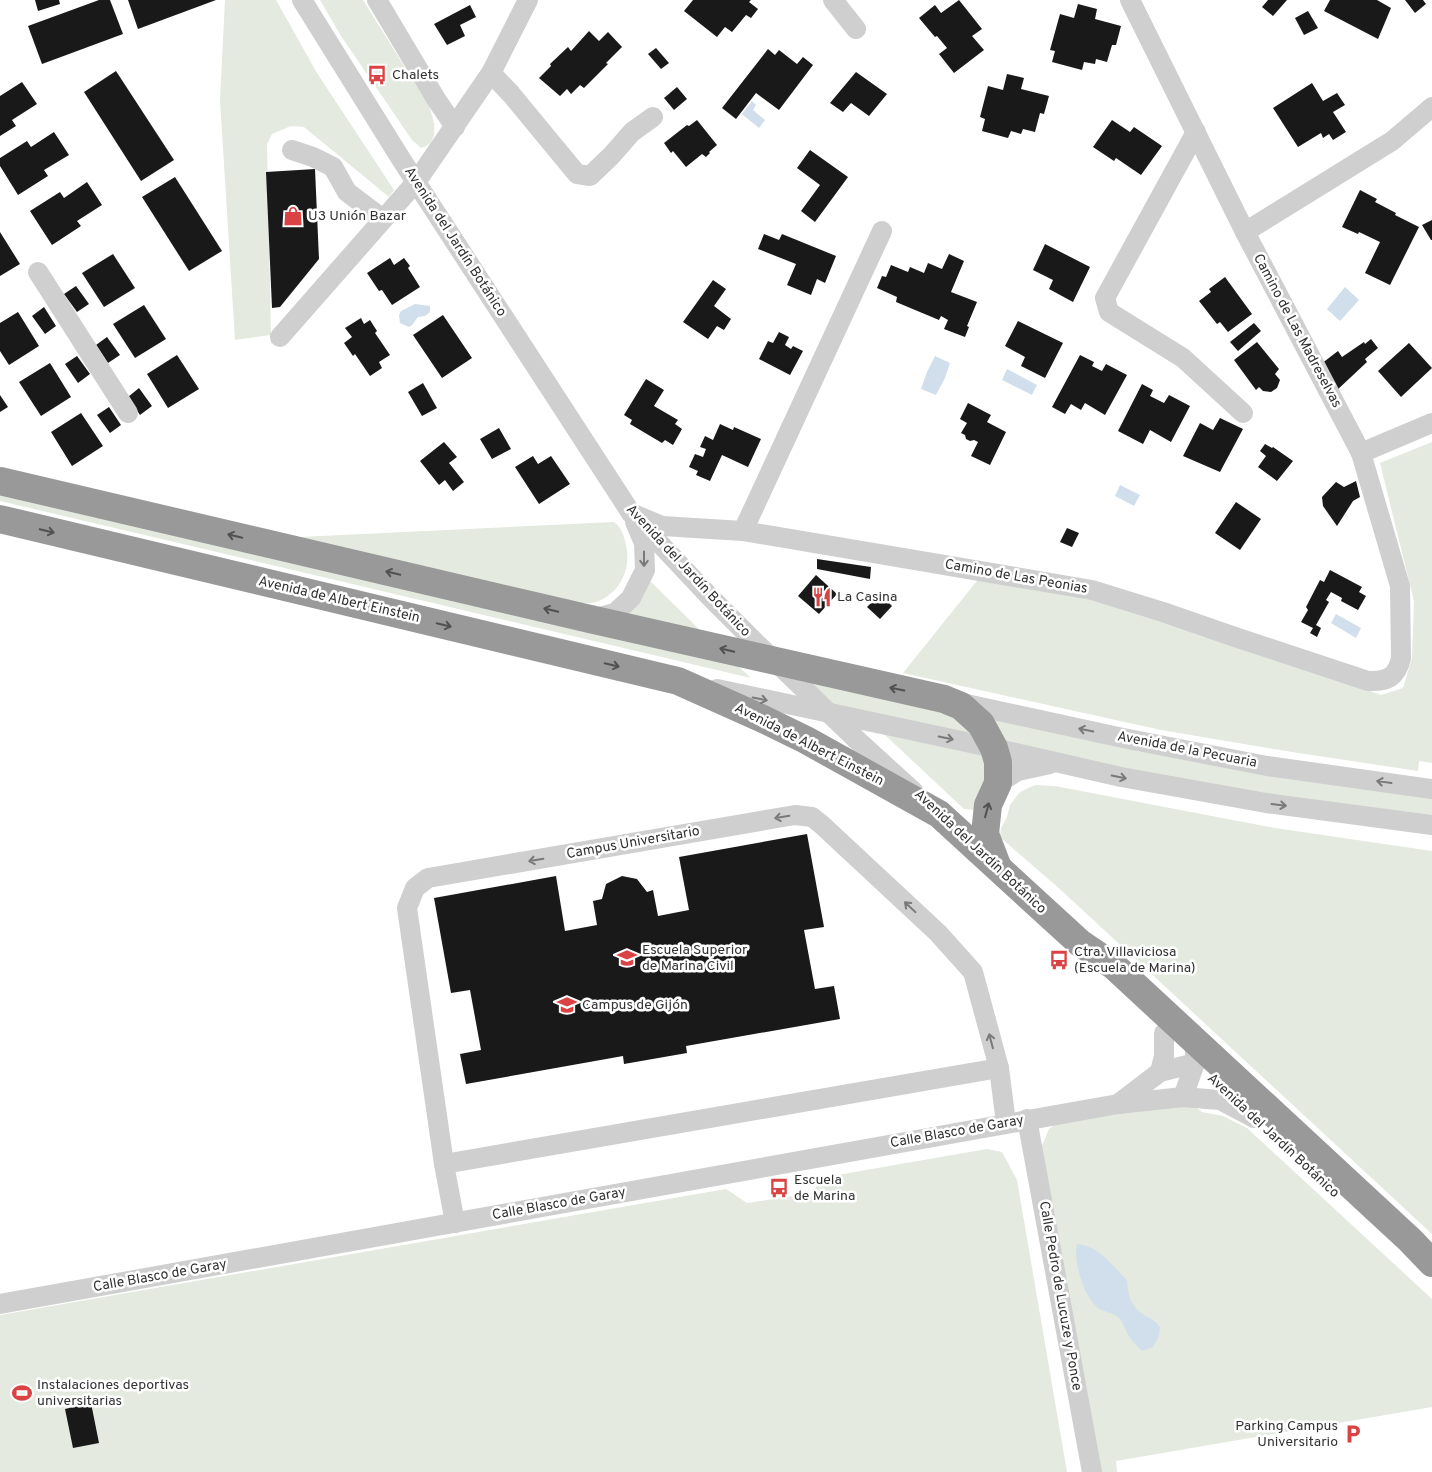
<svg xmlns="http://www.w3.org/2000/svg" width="1432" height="1472" viewBox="0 0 1432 1472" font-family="Overpass,sans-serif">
  <rect width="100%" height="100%" fill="#fff"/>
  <g fill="#e4eadf">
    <polygon points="225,0 276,0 317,73 394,190 389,197 304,127 291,126 272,134 267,144 271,335 235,340 220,100"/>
    <path d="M 320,0 L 363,0 L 429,106 C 434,120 441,143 421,148 L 412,140 L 341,36 Z"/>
    <polygon points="1432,442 1432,763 1419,761 1418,771 1292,752 1161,730 903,673 980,577 1079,594 1149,614 1381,695 1403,688 1412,658 1414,601 1380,463"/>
    <polygon points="0,492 737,665 751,678 0,501"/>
    <path d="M 614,522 C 622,528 624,536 626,545 C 632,570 618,597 592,603 C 586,604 579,602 572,602 L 300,537 Z"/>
    <polygon points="649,580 707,637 624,619"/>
    <polygon points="774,660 1432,789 1432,825 830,714"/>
    <polygon points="885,735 991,757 977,810 964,809"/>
    <polygon points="1035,785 1055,786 1275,828 1432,851 1432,1234 1062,891 1000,837 1001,828 1007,817 1010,805 1020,792"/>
    <polygon points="1183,1097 1202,1112 1223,1116 1247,1128 1432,1299 1432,1407 1116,1461 1117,1472 1092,1472 1035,1162 1049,1129 1072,1112"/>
    <polygon points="987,1149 1002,1152 1017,1180 1067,1472 0,1472 0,1315 726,1189 747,1203 813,1193 820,1178"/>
  </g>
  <g fill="#d0dfeb">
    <polygon points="752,101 756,105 753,110 765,120 759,128 742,114"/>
    <polygon points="1345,287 1359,300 1340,321 1327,309"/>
    <polygon points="415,304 430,306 430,312 425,316 418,317 412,325 409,327 400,323 399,315 401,311"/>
    <polygon points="935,356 950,363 945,378 936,395 921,389 927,372"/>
    <polygon points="1007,369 1037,385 1032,395 1002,380"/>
    <polygon points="1120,485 1140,495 1134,506 1115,496"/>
    <polygon points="1336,614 1361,628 1356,638 1331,623"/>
    <path d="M 1077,1244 C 1100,1246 1111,1265 1127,1280 C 1128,1296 1131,1306 1144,1315 C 1151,1319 1155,1320 1160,1327 L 1159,1336 L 1153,1347 L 1142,1351 C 1138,1346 1132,1342 1129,1336 C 1125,1331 1124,1324 1120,1319 C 1113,1311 1102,1313 1096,1306 C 1083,1294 1073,1260 1077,1244 Z"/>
  </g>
  <g fill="#191919">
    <polygon points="35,0 59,0 60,4 38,11"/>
    <polygon points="99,0 110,0 123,34 42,64 28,26"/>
    <polygon points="128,0 216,0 138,29"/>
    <polygon points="693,0 751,0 749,2 758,9 751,18 746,15 732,32 725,27 717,37 684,11"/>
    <polygon points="959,0 982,29 972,36 984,50 954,73 939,54 947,48 937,36 935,37 919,18 935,5 941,13"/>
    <polygon points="1268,0 1287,0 1273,16 1262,7"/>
    <polygon points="1330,0 1377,0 1391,8 1378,39 1324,11"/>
    <polygon points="1405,0 1423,0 1426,4 1415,13"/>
    <polygon points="1078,4 1097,9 1095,19 1121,26 1116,45 1112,45 1107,62 1096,59 1095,64 1084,62 1082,70 1052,62 1055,51 1050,50 1060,14 1074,18"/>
    <polygon points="470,5 476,17 460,25 465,36 447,45 434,24"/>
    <polygon points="1308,11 1318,28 1304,35 1295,18"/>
    <polygon points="589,31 599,41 608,32 622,47 606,63 608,64 584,88 580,85 571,94 567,89 560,96 539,78 551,66 550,64 568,47 571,51"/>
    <polygon points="656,48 669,63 661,69 648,54"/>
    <polygon points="768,49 775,55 779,50 797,64 803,57 813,65 779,110 756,93 736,119 722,108"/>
    <polygon points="116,71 174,160 141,181 84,92"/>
    <polygon points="856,72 887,94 869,116 851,103 843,112 830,103"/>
    <polygon points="1007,74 1024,78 1021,89 1049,96 1044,114 1040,113 1035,132 1023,129 1021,134 1011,131 1008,138 982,131 985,119 980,117 988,86 1003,90"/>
    <polygon points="22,82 37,104 12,120 16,126 0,136 0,96"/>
    <polygon points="1312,83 1323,101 1337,93 1345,105 1333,112 1346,132 1333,140 1329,134 1323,138 1321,133 1298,147 1273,108"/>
    <polygon points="677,87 687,99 674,110 664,98"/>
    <polygon points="697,120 717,145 709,152 710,153 706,157 702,154 686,167 673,151 671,153 664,143 687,125 689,126"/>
    <polygon points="1112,120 1130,132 1134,127 1162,146 1141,175 1116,158 1114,161 1093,147"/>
    <polygon points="54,132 69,155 44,170 48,176 18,195 0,166 0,158 27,141 31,147"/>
    <polygon points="810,150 848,177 815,222 801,211 820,185 797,168"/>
    <polygon points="315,169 319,259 280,307 272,308 266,172"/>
    <polygon points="175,177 222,251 189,271 142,197"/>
    <polygon points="87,182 102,205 77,221 81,226 52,245 30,211 60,192 64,198"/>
    <polygon points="1360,190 1377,199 1375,202 1396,213 1395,215 1419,227 1390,285 1365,273 1380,242 1359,232 1358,234 1342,227"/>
    <polygon points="1432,220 1432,240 1431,240 1422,225"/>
    <polygon points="0,232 20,264 0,276"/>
    <polygon points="764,234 779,240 782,234 836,256 825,283 817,279 811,295 787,285 796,264 758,249"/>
    <polygon points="1045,244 1090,267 1073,302 1049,289 1053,280 1033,270"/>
    <polygon points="113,254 135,288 104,307 82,273"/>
    <polygon points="949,254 964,261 951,292 977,302 967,326 969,327 965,337 944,329 948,320 941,316 939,320 896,302 897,297 877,288 882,276 886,277 891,265 908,272 910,267 924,273 928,263 942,269"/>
    <polygon points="390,258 394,265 404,258 410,266 408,268 420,287 392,305 382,290 379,291 367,273"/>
    <polygon points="1225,277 1252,314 1228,332 1220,322 1217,324 1199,301 1211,292 1209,289"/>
    <polygon points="713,280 726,289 714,306 731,319 724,330 717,326 708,339 683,322"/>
    <polygon points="76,286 89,304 77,312 64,294"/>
    <polygon points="144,305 166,339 135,358 113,324"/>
    <polygon points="44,307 56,326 45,334 32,316"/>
    <polygon points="18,312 39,346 9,365 0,351 0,323"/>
    <polygon points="443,315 472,358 442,378 413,335"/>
    <polygon points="361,318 364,324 370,320 377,331 375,333 390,355 379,362 382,368 370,376 355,354 353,356 344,343 352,337 345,328"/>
    <polygon points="1018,321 1063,343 1045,378 1021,366 1025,357 1005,346"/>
    <polygon points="1254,323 1261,331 1238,351 1230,342"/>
    <polygon points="779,332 789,337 785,345 791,349 793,346 803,351 790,375 759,359 768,341 773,343"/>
    <polygon points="107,337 120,355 108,363 96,345"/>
    <polygon points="1371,339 1378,348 1365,359 1367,362 1335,392 1321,364 1338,351 1342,357 1364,342 1365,344"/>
    <polygon points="1257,342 1279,369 1275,374 1280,380 1277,388 1271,392 1263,391 1259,387 1256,390 1234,360"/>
    <polygon points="1409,343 1432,368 1401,397 1378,371"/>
    <polygon points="177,355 199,389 168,408 147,374"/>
    <polygon points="1080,355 1094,362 1092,366 1102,371 1106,364 1127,375 1105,415 1085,403 1081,410 1071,404 1065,414 1052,407"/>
    <polygon points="77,356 90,374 78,383 65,364"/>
    <polygon points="50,363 71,397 41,416 19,382"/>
    <polygon points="646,379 664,390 654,406 678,420 675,424 682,429 673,445 665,440 662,443 630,424 632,420 624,415"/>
    <polygon points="423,383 437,408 422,416 408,392"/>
    <polygon points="1142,384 1153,390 1150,396 1164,403 1169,395 1190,406 1171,442 1150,430 1143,444 1118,431"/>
    <polygon points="139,388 152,406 140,415 128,397"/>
    <polygon points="0,395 8,407 0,412"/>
    <polygon points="968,403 991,415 987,422 1006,432 990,465 971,456 978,442 974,440 970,441 966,439 965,435 961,433 967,423 960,419"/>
    <polygon points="109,407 121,425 110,433 97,415"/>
    <polygon points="81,413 103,446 72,466 51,432"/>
    <polygon points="1220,418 1243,429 1220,472 1183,456 1200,423 1213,430"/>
    <polygon points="720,424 733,430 734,427 761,439 748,467 722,455 710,481 696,475 698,471 689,467 695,454 703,457 706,449 700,447 705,436 713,440"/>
    <polygon points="499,428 511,449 492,459 480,439"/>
    <polygon points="444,442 457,457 449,463 464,482 453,491 445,480 439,485 420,461"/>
    <polygon points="1265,444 1272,448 1273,447 1293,461 1277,481 1258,467 1266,456 1260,451"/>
    <polygon points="533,456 538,464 551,456 570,484 539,504 515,467"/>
    <polygon points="1356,481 1360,497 1353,501 1337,526 1323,506 1322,497 1336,482 1344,487"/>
    <polygon points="1236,502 1261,519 1240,550 1215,533"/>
    <polygon points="1067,528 1079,533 1072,547 1060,542"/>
    <polygon points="817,559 871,567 870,579 817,569"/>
    <polygon points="1330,570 1362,587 1359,592 1366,596 1358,610 1341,601 1342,598 1331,592 1326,600 1329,602 1316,625 1321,628 1317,637 1310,633 1313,628 1301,622 1308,610 1306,607 1320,580 1324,582"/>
    <polygon points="816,575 837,594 819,614 798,596"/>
    <polygon points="880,594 892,606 880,619 867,607"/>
    <polygon points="807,834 824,927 804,930 815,989 834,986 840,1019 686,1046 687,1053 624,1064 623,1056 466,1084 460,1054 481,1050 470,990 451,993 434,898 556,876 565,931 597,925 593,901 602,899 606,884 622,876 637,879 647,892 653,890 658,916 689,910 679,857"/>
    <polygon points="91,1403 99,1443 73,1448 65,1409"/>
  </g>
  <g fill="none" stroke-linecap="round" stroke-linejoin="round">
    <g stroke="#cfcfcf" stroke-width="20">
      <polyline points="302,0 401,159 631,513 711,598 755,642 858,741 913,791"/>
      <polyline points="377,0 436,99 455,127"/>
      <polyline points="833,0 856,29"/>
      <polyline points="491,73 511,94 577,174 590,176 611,156 632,132 653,117"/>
      <polyline points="1196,132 1105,298 1109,312 1183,358 1243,413"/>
      <polyline points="292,150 313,157 333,167 347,192 383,219"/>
      <polyline points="1245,232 1392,141 1432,107"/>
      <polyline points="38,272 128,413"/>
      <polyline points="280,337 416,182 491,73 528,0"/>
      <polyline points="1361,453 1432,423"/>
      <path d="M 631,513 L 662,526 L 743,531 L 1092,590 L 1163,612 L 1235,637 L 1368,681 C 1387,682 1397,677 1401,658 L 1400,586 L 1361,453 L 1245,232 L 1130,0"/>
      <polyline points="743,531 882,231"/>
      <polyline points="592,619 615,613 631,598 645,570 644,543 635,522"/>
      <polyline points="717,689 994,748 1121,777 1266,803 1432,825"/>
      <polyline points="957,702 1123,738 1267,766 1432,789"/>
      <polyline points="998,783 1018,771 1050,764"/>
      <polyline points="1160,1072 1164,1056 1164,1033"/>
      <polyline points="1183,1097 1195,1063 1195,1051"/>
      <polyline points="1118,1104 1160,1072 1195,1063"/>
      <polyline points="1027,1119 1092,1472"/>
      <polyline points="444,1164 407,908 415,888 428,878 795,815 812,817 822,825 938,933 973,972 999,1068 1006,1123"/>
      <polyline points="455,1223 444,1164 999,1068"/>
      <polyline points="0,1304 1118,1104 1183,1097 1220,1100 1254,1118"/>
    </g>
    <g stroke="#999" stroke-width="28">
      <polyline points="0,481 590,619 944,699 961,706 981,724 994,748 998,762 998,783 988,805 985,834 997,865"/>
      <polyline points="0,519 678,681 763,719 806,740 939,814 1080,943 1114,966 1410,1240 1432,1263"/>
    </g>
  </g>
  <defs><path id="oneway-shaft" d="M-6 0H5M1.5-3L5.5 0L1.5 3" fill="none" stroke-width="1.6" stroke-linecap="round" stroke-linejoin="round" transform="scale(1.25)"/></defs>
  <g stroke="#515151">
    <use href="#oneway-shaft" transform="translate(47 531) rotate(14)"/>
    <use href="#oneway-shaft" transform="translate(235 536) rotate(-167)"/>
    <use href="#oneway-shaft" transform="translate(393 573) rotate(-167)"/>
    <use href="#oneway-shaft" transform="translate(551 610) rotate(-167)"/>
    <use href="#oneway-shaft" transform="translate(444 625) rotate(14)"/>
    <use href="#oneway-shaft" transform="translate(727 650) rotate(-167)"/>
    <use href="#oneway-shaft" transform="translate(612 665) rotate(13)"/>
    <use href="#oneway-shaft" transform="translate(897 689) rotate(-168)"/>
    <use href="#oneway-shaft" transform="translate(987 810) rotate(-75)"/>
  </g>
  <g stroke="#797979">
    <use href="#oneway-shaft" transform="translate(644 559) rotate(90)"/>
    <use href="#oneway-shaft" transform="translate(760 699) rotate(12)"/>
    <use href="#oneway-shaft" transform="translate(1086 730) rotate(-168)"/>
    <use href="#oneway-shaft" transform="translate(946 738) rotate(12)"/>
    <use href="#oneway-shaft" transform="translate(1119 777) rotate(11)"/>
    <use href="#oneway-shaft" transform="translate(1384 782) rotate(-172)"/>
    <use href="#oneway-shaft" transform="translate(1279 805) rotate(7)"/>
    <use href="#oneway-shaft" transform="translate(782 817) rotate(170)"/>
    <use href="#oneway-shaft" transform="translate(536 860) rotate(170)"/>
    <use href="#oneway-shaft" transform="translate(910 907) rotate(-137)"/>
    <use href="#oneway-shaft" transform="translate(991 1041) rotate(-105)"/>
  </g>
  <defs>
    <symbol id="bus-bare" viewBox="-9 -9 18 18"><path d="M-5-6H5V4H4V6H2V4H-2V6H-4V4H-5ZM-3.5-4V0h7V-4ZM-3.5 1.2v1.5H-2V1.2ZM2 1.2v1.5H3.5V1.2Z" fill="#db4243" stroke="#fff" stroke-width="2.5" paint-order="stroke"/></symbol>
    <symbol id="shop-bare" viewBox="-9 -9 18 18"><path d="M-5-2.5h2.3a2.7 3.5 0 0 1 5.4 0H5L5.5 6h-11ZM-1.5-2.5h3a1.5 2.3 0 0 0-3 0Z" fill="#db4243" stroke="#fff" stroke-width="2.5" paint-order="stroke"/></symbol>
    <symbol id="restaurant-bare" viewBox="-9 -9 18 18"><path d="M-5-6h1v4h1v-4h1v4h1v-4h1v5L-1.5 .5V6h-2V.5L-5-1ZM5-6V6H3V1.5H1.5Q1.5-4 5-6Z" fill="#db4243" stroke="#fff" stroke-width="2.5" paint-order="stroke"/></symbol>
    <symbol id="university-bare" viewBox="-9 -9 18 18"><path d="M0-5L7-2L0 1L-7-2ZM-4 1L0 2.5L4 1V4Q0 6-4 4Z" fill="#db4243" stroke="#fff" stroke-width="2.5" paint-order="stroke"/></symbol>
    <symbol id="stadium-bare" viewBox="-9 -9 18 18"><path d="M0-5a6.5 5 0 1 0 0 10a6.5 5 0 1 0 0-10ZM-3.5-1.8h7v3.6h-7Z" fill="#db4243" stroke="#fff" stroke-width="2.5" paint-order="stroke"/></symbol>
    <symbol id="parking-bare" viewBox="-9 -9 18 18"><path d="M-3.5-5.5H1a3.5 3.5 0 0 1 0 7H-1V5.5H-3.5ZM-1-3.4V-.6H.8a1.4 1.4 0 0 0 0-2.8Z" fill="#db4243" stroke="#fff" stroke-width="2.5" paint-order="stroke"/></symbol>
  </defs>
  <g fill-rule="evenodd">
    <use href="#bus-bare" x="363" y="61" width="28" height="28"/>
    <use href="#shop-bare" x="279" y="202" width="28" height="28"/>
    <use href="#restaurant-bare" x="808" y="583" width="28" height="28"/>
    <use href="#university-bare" x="613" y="944" width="28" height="28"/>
    <use href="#bus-bare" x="1045" y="946" width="28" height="28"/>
    <use href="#university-bare" x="553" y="991" width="28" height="28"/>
    <use href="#bus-bare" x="765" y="1174" width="28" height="28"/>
    <use href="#stadium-bare" x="8" y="1379" width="28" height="28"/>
    <use href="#parking-bare" x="1339" y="1420" width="28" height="28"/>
  </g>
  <g text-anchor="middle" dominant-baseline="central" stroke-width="5" stroke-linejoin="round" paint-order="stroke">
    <g font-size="14" fill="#323232" stroke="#fff" text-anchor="start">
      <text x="392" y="75">Chalets</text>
      <text x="308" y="216">U3 Unión Bazar</text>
      <text x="837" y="597">La Casina</text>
      <text x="642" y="950">Escuela Superior<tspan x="642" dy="16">de Marina Civil</tspan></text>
      <text x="1074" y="952">Ctra. Villaviciosa<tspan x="1074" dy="16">(Escuela de Marina)</tspan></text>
      <text x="582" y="1005">Campus de Gijón</text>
      <text x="794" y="1180">Escuela<tspan x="794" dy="16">de Marina</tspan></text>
      <text x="37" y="1385">Instalaciones deportivas<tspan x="37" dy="16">universitarias</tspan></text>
      <text x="1338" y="1426" text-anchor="end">Parking Campus<tspan x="1338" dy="16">Universitario</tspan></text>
    </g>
    <g font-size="14" fill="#323232" stroke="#fff">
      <text transform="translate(455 242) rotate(57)">Avenida del Jardín Botánico</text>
      <text transform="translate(1297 331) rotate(62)">Camino de Las Madreselvas</text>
      <text transform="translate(688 571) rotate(47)">Avenida del Jardín Botánico</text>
      <text transform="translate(1016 577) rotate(10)">Camino de Las Peonias</text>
      <text transform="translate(339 600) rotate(13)">Avenida de Albert Einstein</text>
      <text transform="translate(809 745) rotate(27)">Avenida de Albert Einstein</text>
      <text transform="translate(1187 750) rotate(11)">Avenida de la Pecuaria</text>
      <text transform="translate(633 843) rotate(-10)">Campus Universitario</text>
      <text transform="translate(980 852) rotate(43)">Avenida del Jardín Botánico</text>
      <text transform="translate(957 1132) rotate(-10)">Calle Blasco de Garay</text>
      <text transform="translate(1273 1136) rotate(43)">Avenida del Jardín Botánico</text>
      <text transform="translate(559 1204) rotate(-10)">Calle Blasco de Garay</text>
      <text transform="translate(160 1276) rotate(-10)">Calle Blasco de Garay</text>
      <text transform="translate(1060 1296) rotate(80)">Calle Pedro de Lucuze y Ponce</text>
    </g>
  </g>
</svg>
